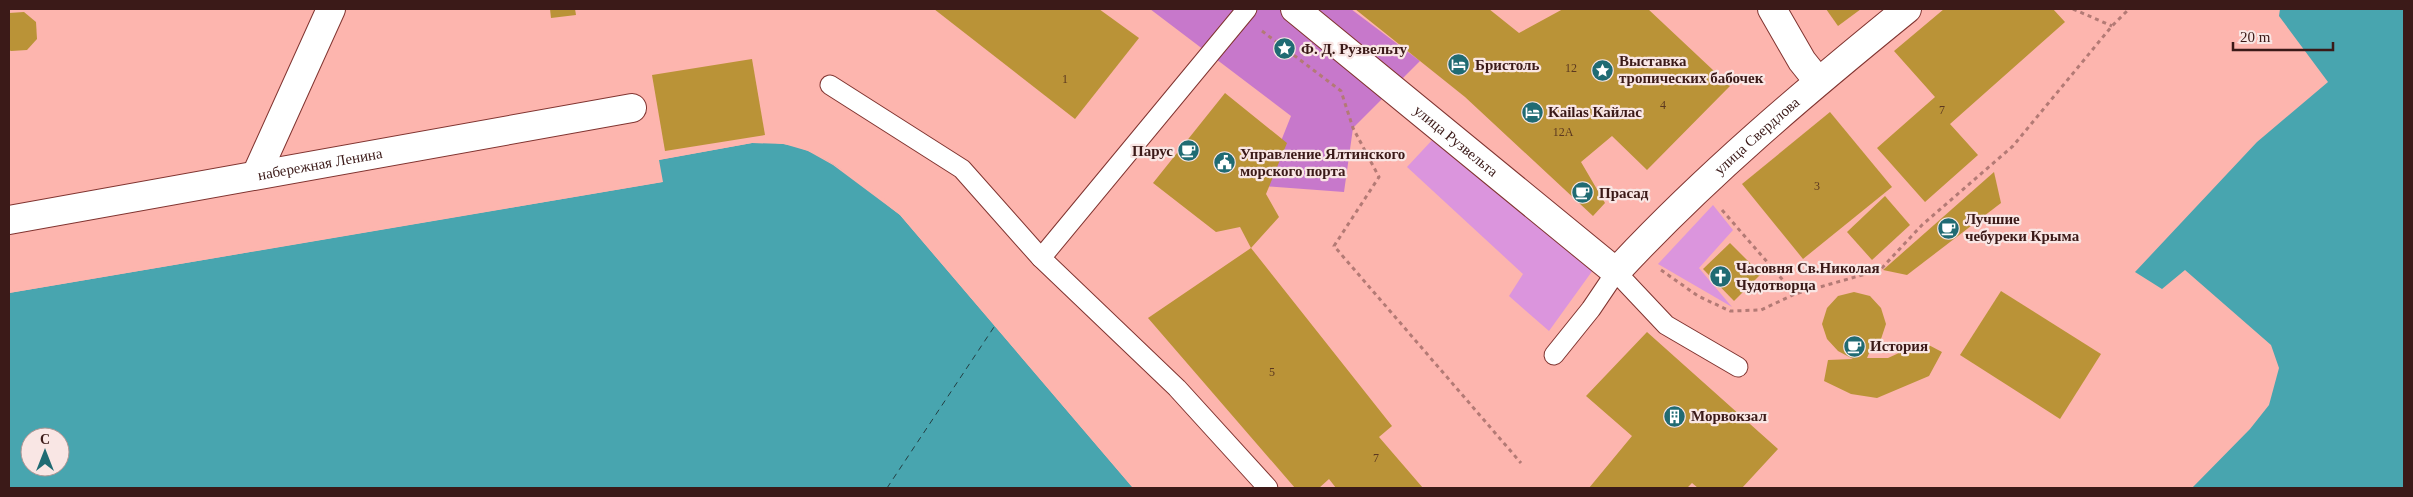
<svg xmlns="http://www.w3.org/2000/svg" width="2413" height="497" viewBox="0 0 2413 497" font-family="'Times New Roman',serif">
  <rect width="100%" height="100%" fill="#fdb5ae"/>
  <g fill="#db95dd">
    <polygon points="1434,138 1593,270 1549,331 1509,296 1523,274 1407,167"/>
    <polygon points="1713,205 1733,230 1699,268 1732,307 1658,264"/>
  </g>
  <polygon fill="#c778cb" points="1150,9 1351,9 1420,61 1353,128 1344,192 1263,186 1291,116"/>
  <g fill="#48a5af" fill-rule="evenodd">
    <polygon points="2280,9 2404,9 2404,488 2192,488 2250,429 2269,405 2279,368 2271,345 2185,270 2162,289 2135,272 2257,142 2328,82 2279,16"/>
    <path d="M 752,143 C 762,143 773,142 783,144 C 823,148 869,191 900,215 L 1133,488 L 9,488 L 9,293 L 662,182 L 658,160 ZM 30,437 L 60,437 L 60,467 L 30,467 Z"/>
  </g>
  <polygon fill="#fdb5ae" points="752,141 785,141 809,149 864,183 902,213 1136,488 1133,488 900,215 833,165 808,151 784,144 752,143 659,160 663,182 9,293 9,290 660,180 656,160 657,158"/>
  <g fill="none" stroke-linecap="round" stroke-linejoin="round">
    <polyline stroke="#233f43" stroke-width="1" stroke-dasharray="6 5" stroke-linecap="butt" points="887,488 994,327"/>
  </g>
  <g fill="#ba9337">
    <polygon points="550,9 575,9 576,15 551,18"/>
    <polygon points="934,9 1099,9 1139,38 1075,119"/>
    <polygon points="1355,9 1489,9 1519,33 1563,9 1648,9 1730,86 1647,170 1612,136 1581,162 1605,203 1593,216 1465,97"/>
    <polygon points="1826,9 1861,9 1838,26"/>
    <polygon points="1944,9 2053,9 2065,22 1950,124 1978,155 1925,202 1877,148 1935,97 1894,51"/>
    <polygon points="24,12 36,22 37,39 27,50 11,51 9,50 9,13"/>
    <polygon points="752,59 765,135 665,151 652,75"/>
    <polygon points="1225,93 1287,143 1266,194 1279,217 1251,248 1392,426 1379,437 1423,488 1336,488 1329,479 1319,488 1295,488 1148,318 1251,248 1240,227 1216,232 1153,183"/>
    <polygon points="1830,112 1892,187 1803,259 1742,184"/>
    <polygon points="1994,172 2001,203 1907,275 1883,270"/>
    <polygon points="1885,196 1910,225 1872,260 1847,232"/>
    <polygon points="1730,243 1761,274 1734,301 1703,269"/>
    <polygon points="2001,291 2101,354 2060,419 1960,355"/>
    <polygon points="1854,292 1870,296 1881,308 1886,324 1881,339 1870,351 1867,358 1888,358 1923,342 1942,352 1929,376 1877,398 1851,394 1824,381 1828,360 1853,359 1838,351 1827,339 1822,324 1827,308 1838,296"/>
    <polygon points="1647,332 1778,449 1742,488 1698,488 1692,483 1687,488 1589,488 1632,436 1586,396"/>
  </g>
  <g fill="none" stroke-linecap="round" stroke-linejoin="round">
    <defs>
      <g id="service">
        <polyline points="830,85 962,169 1041,258 1247,9"/>
        <polyline points="1041,258 1177,388 1268,488"/>
        <polyline points="1554,355 1591,309 1616,272 1666,325 1738,367"/>
      </g>
      <g id="pedestrian">
        <polyline points="256,175 331,9"/>
        <path id="s1" d="M 9,220 L 632,108"/>
      </g>
      <polyline id="minor" points="1772,9 1802,61 1818,81"/>
      <g id="secondary">
        <path id="s2" d="M 1295,9 L 1616,272 C 1705,176 1806,91 1907,9"/>
      </g>
    </defs>
    <use href="#service" stroke="#803430" stroke-width="21"/>
    <use href="#pedestrian" stroke="#803430" stroke-width="30"/>
    <use href="#minor" stroke="#803430" stroke-width="30"/>
    <use href="#secondary" stroke="#803430" stroke-width="30"/>
    <g stroke="#b37a75" stroke-width="3" stroke-dasharray="4 4" stroke-linecap="butt">
      <polyline points="2073,9 2112,26"/>
      <polyline points="1262,31 1341,91 1353,128 1379,177 1334,246 1521,463"/>
      <polyline points="1722,210 1795,294"/>
      <polyline points="1661,270 1698,296 1730,311 1761,310 1795,294 1880,270 1922,225 2013,146 2112,26 2129,9"/>
    </g>
    <use href="#service" stroke="#fff" stroke-width="19"/>
    <use href="#pedestrian" stroke="#fff" stroke-width="28"/>
    <use href="#minor" stroke="#fff" stroke-width="28"/>
    <use href="#secondary" stroke="#fff" stroke-width="28"/>
  </g>
  <defs>
    <symbol id="sight-disc" viewBox="-11 -11 22 22"><circle r="9.5" fill="#206b73" stroke="#f9e6e4"/><path d="M0-6L1.8-2.2L6-1.7L2.9 1.2L3.7 5.4L0 3.3L-3.7 5.4L-2.9 1.2L-6-1.7L-1.8-2.2Z" fill="#fff"/></symbol>
    <symbol id="hotel-disc" viewBox="-11 -11 22 22"><circle r="9.5" fill="#206b73" stroke="#f9e6e4"/><path d="M-6-4.5h1.5V1H6V5H4.5V3h-9V5H-6ZM-4 0a1.8 1.8 0 1 1 3.6 0ZM.5 0V-2.5h3Q6-2.5 6 0Z" fill="#fff"/></symbol>
    <symbol id="cafe-disc" viewBox="-11 -11 22 22"><circle r="9.5" fill="#206b73" stroke="#f9e6e4"/><path d="M-5.5-4.5H6V0H3Q3 3.5 0 3.5H-2.5Q-5.5 3.5-5.5 0ZM3-3.2v2h1.7v-2ZM-6 4.5H4V6H-6Z" fill="#fff"/></symbol>
    <symbol id="civic-disc" viewBox="-11 -11 22 22"><circle r="9.5" fill="#206b73" stroke="#f9e6e4"/><path d="M-.6-6.5H3V-4.5H.6V-3L4-1V1h2V6H-6V1h2V-1L-.6-3ZM-1.2 2.5V6h2.4V2.5Z" fill="#fff"/></symbol>
    <symbol id="church-disc" viewBox="-11 -11 22 22"><circle r="9.5" fill="#206b73" stroke="#f9e6e4"/><path d="M-1.2-6h2.4v3.5h3.3v2.4h-3.3V6h-2.4V-.1h-3.3v-2.4h3.3Z" fill="#fff"/></symbol>
    <symbol id="building-disc" viewBox="-11 -11 22 22"><circle r="9.5" fill="#206b73" stroke="#f9e6e4"/><path d="M-4-6H4V6H1V3H-1V6H-4ZM-2.5-4.3h1.7v1.8h-1.7ZM.8-4.3h1.7v1.8H.8ZM-2.5-1h1.7V.8h-1.7ZM.8-1h1.7V.8H.8Z" fill="#fff"/></symbol>
  </defs>
  <g fill-rule="evenodd">
    <use href="#sight-disc" x="1272" y="36" width="25" height="25"/>
    <use href="#hotel-disc" x="1446" y="52" width="25" height="25"/>
    <use href="#sight-disc" x="1590" y="58" width="25" height="25"/>
    <use href="#hotel-disc" x="1520" y="100" width="25" height="25"/>
    <use href="#cafe-disc" x="1176" y="138" width="25" height="25"/>
    <use href="#civic-disc" x="1212" y="150" width="25" height="25"/>
    <use href="#cafe-disc" x="1570" y="180" width="25" height="25"/>
    <use href="#cafe-disc" x="1936" y="216" width="25" height="25"/>
    <use href="#church-disc" x="1708" y="264" width="25" height="25"/>
    <use href="#cafe-disc" x="1842" y="334" width="25" height="25"/>
    <use href="#building-disc" x="1662" y="404" width="25" height="25"/>
  </g>
  <g text-anchor="middle" dominant-baseline="central" stroke-width="4.5" stroke-linejoin="round" paint-order="stroke">
    <g font-size="12" fill="#5b3820">
      <text x="1571" y="68">12</text>
      <text x="1065" y="79">1</text>
      <text x="1663" y="105">4</text>
      <text x="1942" y="110">7</text>
      <text x="1563" y="132">12А</text>
      <text x="1817" y="186">3</text>
      <text x="1272" y="372">5</text>
      <text x="1376" y="458">7</text>
    </g>
    <g font-size="15" font-weight="bold" fill="#3b1a18" stroke="#f9e6e4" text-anchor="start">
      <text x="1301" y="49">Ф. Д. Рузвельту</text>
      <text x="1619" y="61">Выставка<tspan x="1619" dy="17">тропических бабочек</tspan></text>
      <text x="1475" y="65">Бристоль</text>
      <text x="1548" y="112">Kailas Кайлас</text>
      <text x="1173" y="151" text-anchor="end">Парус</text>
      <text x="1240" y="154">Управление Ялтинского<tspan x="1240" dy="17">морского порта</tspan></text>
      <text x="1599" y="193">Прасад</text>
      <text x="1965" y="219">Лучшие<tspan x="1965" dy="17">чебуреки Крыма</tspan></text>
      <text x="1736" y="268">Часовня Св.Николая<tspan x="1736" dy="17">Чудотворца</tspan></text>
      <text x="1870" y="346">История</text>
      <text x="1691" y="416">Морвокзал</text>
    </g>
    <g font-size="15" fill="#3b1a18" stroke="#f9e6e4">
      <text stroke="none"><textPath href="#s2" startOffset="611">улица Свердлова</textPath></text>
      <text stroke="none"><textPath href="#s2" startOffset="208">улица Рузвельта</textPath></text>
      <text stroke="none"><textPath href="#s1" startOffset="316">набережная Ленина</textPath></text>
    </g>
  </g>
  <rect width="2413" height="497" fill="none" stroke="#3b1a18" stroke-width="20"/>
  <g transform="translate(45 452)"><circle r="24" fill="#f9e6e4" stroke="#ad9492"/>
  <path d="M0-4L9 19L0 12L-9 19Z" fill="#206b73"/>
  <text y="-8" font-size="14" font-weight="bold" text-anchor="middle" fill="#3b1a18">С</text>
  </g>
  <path d="M2233 42v8h100v-8" fill="none" stroke="#3b1a18" stroke-width="2.5"/>
  <text x="2240" y="42" font-size="15" fill="#3b1a18" stroke="#f9e6e4" stroke-width="4" paint-order="stroke">20 m</text>
</svg>
